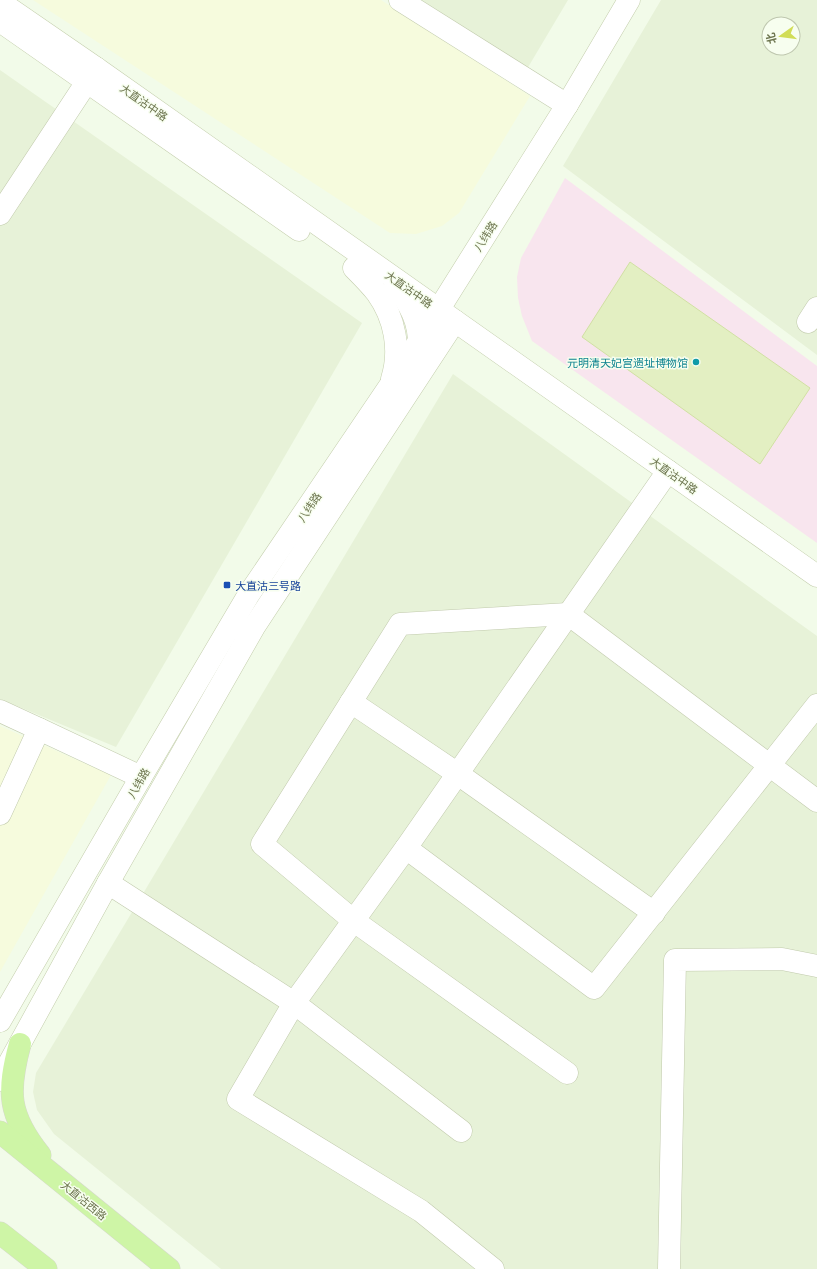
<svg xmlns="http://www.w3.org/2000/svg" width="817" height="1269" viewBox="0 0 817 1269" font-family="Commissioner,'Noto Sans SC',sans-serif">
  <rect width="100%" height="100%" fill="#f2fbe9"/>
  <g fill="#e7f2d8" fill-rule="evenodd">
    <polygon points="417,0 568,0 527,69"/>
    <path d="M 661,0 L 817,0 L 817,355 L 563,166 ZM 769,24 L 793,24 L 793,48 L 769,48 Z"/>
    <polygon points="0,70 362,323 116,747 0,699"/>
    <polygon points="453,374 817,636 817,1269 221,1269 54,1134 37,1110 33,1092 36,1073"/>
  </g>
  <g fill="#f6fbdd">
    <polygon points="33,0 381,0 530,96 459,213 442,226 416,234 390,233"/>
    <polygon points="0,726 111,775 0,972"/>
  </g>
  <polygon fill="#f8e5ee" points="565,178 817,366 817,543 532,341 522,316 518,298 517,277 521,258"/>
  <polygon fill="#e3efc2" stroke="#d1e0a3" points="630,262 810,388 760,464 582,337"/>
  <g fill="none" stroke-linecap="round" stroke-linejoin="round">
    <defs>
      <g id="street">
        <polyline points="400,0 567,105"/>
        <polyline points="0,214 96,68"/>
        <polyline points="808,322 817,308"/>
        <polyline points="351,702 458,774 654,913"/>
        <polyline points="0,711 39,729"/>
        <polyline points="0,814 39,729 141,777"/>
        <polyline points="406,848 668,471"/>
        <polyline points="108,883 294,1003 461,1131"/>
        <polyline points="567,1073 354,921 262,844 400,624 568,614 817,801"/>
        <polyline points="493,1269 421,1211 238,1099 294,1003 406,848 594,988 817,705"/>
        <polyline points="669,1269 675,960 782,959 817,966"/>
      </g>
      <g id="secondary">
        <polyline points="0,2 96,68 817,576"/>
        <polyline points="0,21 299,230"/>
        <path d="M 354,268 C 362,276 370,284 377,293 C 395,318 401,350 392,379"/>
        <path d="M 395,286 C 410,304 420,322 419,347"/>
        <polyline points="0,1021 141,777 249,594 402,368 567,105 629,0"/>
        <polyline points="0,1080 108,883 254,627 455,321"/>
      </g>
      <g id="primary">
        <path d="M 20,1044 C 7,1092 8,1115 40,1155"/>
        <polyline points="0,1132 169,1269"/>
        <polyline points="0,1233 46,1269"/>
      </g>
    </defs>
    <use href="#street" stroke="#c1caac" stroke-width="23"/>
    <use href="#secondary" stroke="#c3cdab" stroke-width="23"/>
    <use href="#primary" stroke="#d6d8cd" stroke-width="23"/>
    <use href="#street" stroke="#fff" stroke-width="22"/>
    <use href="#secondary" stroke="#fff" stroke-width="22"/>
    <use href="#primary" stroke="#cef5a6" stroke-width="22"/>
  </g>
  <circle fill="#0f9aa8" stroke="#f7feef" stroke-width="1.5" cx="696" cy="362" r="4"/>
  <rect fill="#1a4fb4" stroke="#f7feef" stroke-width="1.5" x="223" y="581" width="8" height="8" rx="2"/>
  <g text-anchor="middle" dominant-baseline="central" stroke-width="3" stroke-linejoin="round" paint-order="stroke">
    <g font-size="11" fill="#6c744e" stroke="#f7feef">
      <text transform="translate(144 102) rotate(35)">大直沽中路</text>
      <text transform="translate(485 236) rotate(-58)">八纬路</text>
      <text transform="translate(409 289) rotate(35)">大直沽中路</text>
      <text transform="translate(674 475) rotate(35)">大直沽中路</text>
      <text transform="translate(309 507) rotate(-56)">八纬路</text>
      <text transform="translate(138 783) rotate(-60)">八纬路</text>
      <text transform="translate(84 1200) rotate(39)">大直沽西路</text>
    </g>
    <g font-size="11" fill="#0d838f" stroke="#f7feef" text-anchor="end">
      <text x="688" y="362">元明清天妃宫遗址博物馆</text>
    </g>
    <g font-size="11" fill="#164399" stroke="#f7feef" text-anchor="start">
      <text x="235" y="585">大直沽三号路</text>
    </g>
  </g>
  <g transform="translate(781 36) rotate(256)"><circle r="19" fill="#f7feef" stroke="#bfc7af"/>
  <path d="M0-3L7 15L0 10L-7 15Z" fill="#d1dd56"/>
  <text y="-6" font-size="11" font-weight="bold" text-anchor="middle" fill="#6c744e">北</text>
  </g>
</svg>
